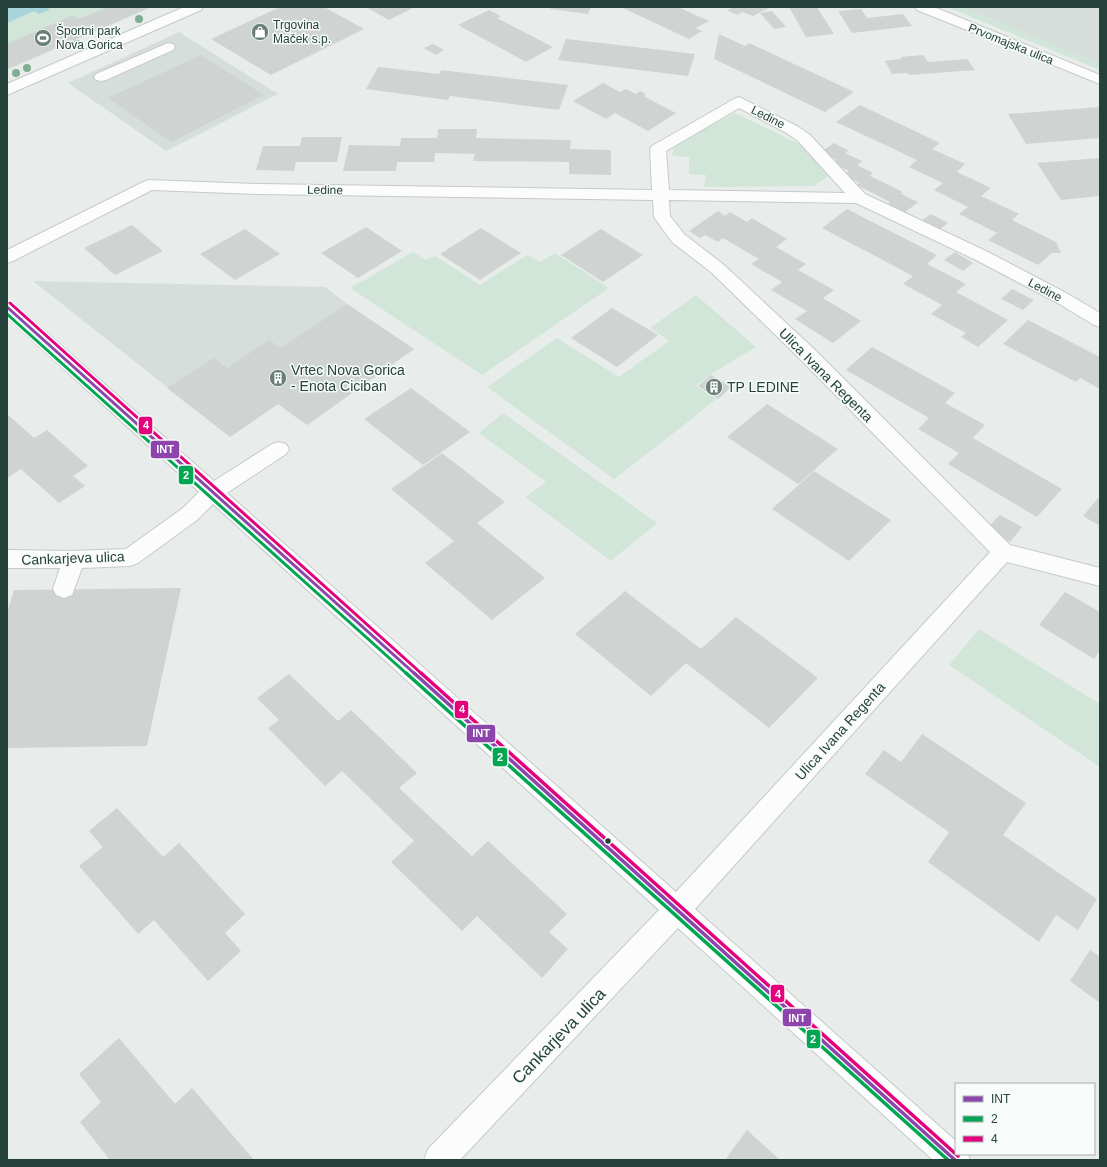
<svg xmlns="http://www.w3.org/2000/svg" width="1107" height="1167" viewBox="0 0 1107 1167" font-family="Helvetica,sans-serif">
  <rect width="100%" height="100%" fill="#e8edeb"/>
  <g fill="#d6dedb">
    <polygon points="961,7 1100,7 1100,64"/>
    <polygon points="179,32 278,94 166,151 68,83"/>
    <polygon points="33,281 325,287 347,304 414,349 307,425 278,404 230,437"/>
  </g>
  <g fill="#d1e6d8">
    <polygon points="7,7 152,7 7,70"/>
    <polygon points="947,7 961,7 1100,64 1100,70"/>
    <polygon points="735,113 805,147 831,174 814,186 704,187 706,175 689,174 689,157 672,156 674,145"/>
    <polygon points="413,252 426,260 435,256 480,285 527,255 540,262 555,253 609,288 482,375 350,288"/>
    <polygon points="696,295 756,347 711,374 696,386 716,399 679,429 614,479 487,387 557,338 619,377 669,341 650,328"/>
    <polygon points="503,413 657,523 611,561 525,497 546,482 479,433"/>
    <polygon points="979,629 1100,704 1100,767 949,665"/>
  </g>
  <polygon fill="#a9d4db" points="7,7 46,7 50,10 39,14 34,11 7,23"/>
  <g fill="#cfd4d2">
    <polygon points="107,7 151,7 7,69 7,44 73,15 79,19"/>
    <polygon points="280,7 324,7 364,29 271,75 211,39"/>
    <polygon points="366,7 415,7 389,20"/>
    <polygon points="552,7 591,7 588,14 550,9"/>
    <polygon points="621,7 678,7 709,21 696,28 702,31 689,39"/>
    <polygon points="730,7 771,7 753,16 742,12 737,15 727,10 732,8"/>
    <polygon points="789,7 817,7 834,34 806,37"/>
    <polygon points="861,9 867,18 903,14 912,26 852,33 838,11"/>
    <polygon points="489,10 501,16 497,18 553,47 526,62 458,25"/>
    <polygon points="772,11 786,27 774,29 760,13"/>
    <polygon points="719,34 745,46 749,43 854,92 825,112 714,59"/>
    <polygon points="566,39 636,47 695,54 688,76 558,60"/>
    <polygon points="433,44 444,50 436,55 424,48"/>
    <polygon points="201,55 264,95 171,142 108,98"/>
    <polygon points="923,55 928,62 967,59 975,70 909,75 908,73 892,74 885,61 902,59 900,57"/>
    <polygon points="378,67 439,74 441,70 568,85 559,110 450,96 448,100 366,89"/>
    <polygon points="603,83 620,92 626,89 636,94 640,91 646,94 643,96 676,113 648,131 615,113 606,119 573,101"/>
    <polygon points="860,105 940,143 932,149 965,164 957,172 991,188 981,196 1019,214 1012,220 1056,242 1061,253 1052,253 1038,265 988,240 997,233 959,214 968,207 934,190 943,183 909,167 917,160 836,122"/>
    <polygon points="1100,107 1100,138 1026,144 1008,114"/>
    <polygon points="438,129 477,129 476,138 571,140 570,149 611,150 611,175 569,174 569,162 473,161 475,154 435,153 434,162 397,162 396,171 343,171 349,145 400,146 401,138 437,138"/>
    <polygon points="302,137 342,137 337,162 296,162 294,171 256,170 263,146 300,146"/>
    <polygon points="834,143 849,151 845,153 862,161 857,165 873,173 870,176 903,192 901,194 918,202 904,213 888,204 890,202 857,185 860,183 844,175 849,171 832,163 837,160 821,152"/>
    <polygon points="1100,158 1100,196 1061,200 1037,163"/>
    <polygon points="847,209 937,255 927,264 966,284 956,292 1008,320 978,347 961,337 966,333 931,314 942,305 903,284 913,276 822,228"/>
    <polygon points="718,211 725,216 730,212 747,222 752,218 787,239 776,247 806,264 798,270 834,290 823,298 861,321 833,343 795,319 807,311 771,290 782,282 751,264 759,259 723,238 718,242 705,235 700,238 689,231"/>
    <polygon points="931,214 948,223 938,231 920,222"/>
    <polygon points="132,225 163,251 115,275 84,248"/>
    <polygon points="366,227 402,251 358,278 321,253"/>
    <polygon points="481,228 521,253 480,280 440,254"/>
    <polygon points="245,229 280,254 235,280 200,254"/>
    <polygon points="601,229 643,255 603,282 561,255"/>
    <polygon points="955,252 973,263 963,271 944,260"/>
    <polygon points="1012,289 1034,300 1023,310 1001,299"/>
    <polygon points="347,304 414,349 307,425 278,404 230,437 167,388 214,358 227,368 269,340 281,348"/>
    <polygon points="612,308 658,335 617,367 571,338"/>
    <polygon points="1028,320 1100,357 1100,389 1080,378 1076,382 1003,344"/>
    <polygon points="872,347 955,393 945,403 985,425 973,438 1062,489 1037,517 948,464 959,453 918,429 929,418 846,370"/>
    <polygon points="711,375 731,387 718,399 698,386"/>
    <polygon points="411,388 470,432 423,465 364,419"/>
    <polygon points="767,404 838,449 798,484 727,437"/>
    <polygon points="7,414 34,438 47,430 88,466 73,476 85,486 59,503 21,469 7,478"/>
    <polygon points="442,453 505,502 477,523 545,578 492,620 425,563 454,541 391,489"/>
    <polygon points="814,471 891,520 849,561 772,509"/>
    <polygon points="1100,496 1100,526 1083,516"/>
    <polygon points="1000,515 1022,527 1010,542 987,528"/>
    <polygon points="181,588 147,746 7,748 7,613 14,590"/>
    <polygon points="625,591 701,649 736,617 818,678 769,728 686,663 651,696 575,634"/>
    <polygon points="1065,592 1100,612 1100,650 1094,659 1039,625"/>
    <polygon points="289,674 338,721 351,710 417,773 399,788 472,856 488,841 567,914 549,932 568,949 542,978 477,916 462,931 391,862 414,841 342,771 325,786 268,728 279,720 257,698"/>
    <polygon points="922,734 1026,803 1003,835 1097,899 1078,930 1056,915 1039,942 928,862 949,832 865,774 884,750 901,762"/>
    <polygon points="117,808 163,857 179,843 245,914 225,933 241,951 208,981 154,920 138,934 79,866 103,847 89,831"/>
    <polygon points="1090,950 1100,957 1100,1003 1070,981"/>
    <polygon points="119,1038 175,1104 192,1088 254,1160 110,1160 80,1122 101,1102 79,1074"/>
    <polygon points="747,1130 780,1160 725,1160"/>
  </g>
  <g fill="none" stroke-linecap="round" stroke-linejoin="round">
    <defs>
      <g id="minor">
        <polygon points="184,7 203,7 201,10 7,95 7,84"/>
        <polygon points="915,7 934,7 1100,75 1100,84 917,10"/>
        <polygon points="168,43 173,44 175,47 173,50 106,80 101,81 96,80 94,77 96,74"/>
        <path d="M 739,97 L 797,126 L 810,135 L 865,194 L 988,252 L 1068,294 L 1100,313 L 1100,327 L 1094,325 L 1056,302 L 976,260 L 856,203 L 669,200 L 670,216 L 684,234 L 724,265 L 814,349 L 1010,545 L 1100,568 L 1100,586 L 1007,562 L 695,909 L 956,1141 L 956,1154 L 968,1154 L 970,1160 L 933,1160 L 678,928 L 460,1160 L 424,1160 L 428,1149 L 659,910 L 213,504 L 197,520 L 138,563 L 130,566 L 82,568 L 72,595 L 64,598 L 56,595 L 53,589 L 60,568 L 7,568 L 7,550 L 74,551 L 126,549 L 183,508 L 199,492 L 7,317 L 7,301 L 13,303 L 214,481 L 272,444 L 279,442 L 286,444 L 289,449 L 286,454 L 227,493 L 676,892 L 990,552 L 800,359 L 712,273 L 672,242 L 654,217 L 653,200 L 258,194 L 152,190 L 13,261 L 7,263 L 7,250 L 143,182 L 149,180 L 258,184 L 652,190 L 650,149 L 652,146 L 734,99 ZM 739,108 L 785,132 L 798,141 L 845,193 L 669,190 L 666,151 Z"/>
      </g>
    </defs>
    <use href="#minor" stroke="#c5cac8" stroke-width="2"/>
    <use href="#minor" fill="#fcfcfc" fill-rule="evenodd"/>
    <defs>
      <polyline id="bus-1-far1" points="7,307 415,674"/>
      <polyline id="bus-1" points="414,673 955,1160"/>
      <polyline id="bus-2-far1" points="7,314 407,674"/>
      <polyline id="bus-2" points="406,673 948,1160"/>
      <polyline id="bus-3-far1" points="10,303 422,674"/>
      <polyline id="bus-3" points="421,673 958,1156"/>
    </defs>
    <use href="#bus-1-far1" stroke="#f7fbf9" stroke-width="6"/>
    <use href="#bus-1" stroke="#f7fbf9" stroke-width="6"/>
    <use href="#bus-2-far1" stroke="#f7fbf9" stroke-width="6"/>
    <use href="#bus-2" stroke="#f7fbf9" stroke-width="6"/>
    <use href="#bus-3-far1" stroke="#f7fbf9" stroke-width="6"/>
    <use href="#bus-3" stroke="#f7fbf9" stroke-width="6"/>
    <use href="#bus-1-far1" stroke="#8e44ad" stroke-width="3"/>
    <use href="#bus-1" stroke="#8e44ad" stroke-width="3.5"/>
    <use href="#bus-2-far1" stroke="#00a651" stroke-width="3"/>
    <use href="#bus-2" stroke="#00a651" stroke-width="3.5"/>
    <use href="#bus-3-far1" stroke="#e5007d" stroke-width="3"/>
    <use href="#bus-3" stroke="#e5007d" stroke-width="3.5"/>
  </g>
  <g fill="#81ae93">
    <circle cx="139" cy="19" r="4"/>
    <circle cx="77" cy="44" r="4"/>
    <circle cx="27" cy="68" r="4"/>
    <circle cx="16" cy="73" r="4"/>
  </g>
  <defs>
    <symbol id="shop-disc" viewBox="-11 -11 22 22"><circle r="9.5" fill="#697e78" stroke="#f7fbf9"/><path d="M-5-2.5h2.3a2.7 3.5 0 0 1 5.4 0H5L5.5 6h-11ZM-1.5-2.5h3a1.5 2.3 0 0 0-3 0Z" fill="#fff"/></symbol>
    <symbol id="stadium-disc" viewBox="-11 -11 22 22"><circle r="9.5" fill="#697e78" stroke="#f7fbf9"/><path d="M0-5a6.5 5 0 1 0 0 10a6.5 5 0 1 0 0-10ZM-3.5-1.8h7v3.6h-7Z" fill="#fff"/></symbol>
    <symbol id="building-disc" viewBox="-11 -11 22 22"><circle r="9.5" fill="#697e78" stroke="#f7fbf9"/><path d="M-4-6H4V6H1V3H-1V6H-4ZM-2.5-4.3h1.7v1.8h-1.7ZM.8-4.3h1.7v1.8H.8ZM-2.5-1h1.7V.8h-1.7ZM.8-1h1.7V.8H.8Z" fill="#fff"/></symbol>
  </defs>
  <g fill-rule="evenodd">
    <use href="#shop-disc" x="250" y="22" width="20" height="20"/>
    <use href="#stadium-disc" x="33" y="28" width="20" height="20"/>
    <use href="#building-disc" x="268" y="368" width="20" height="20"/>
    <use href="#building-disc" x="704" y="377" width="20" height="20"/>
  </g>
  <circle fill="#24423a" stroke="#f7fbf9" stroke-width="1.5" cx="608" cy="841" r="3.5"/>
  <g text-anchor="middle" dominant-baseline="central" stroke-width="3" stroke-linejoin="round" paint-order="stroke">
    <g font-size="12" fill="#24423a" stroke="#f7fbf9" text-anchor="start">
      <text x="273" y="25">Trgovina<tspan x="273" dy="14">Maček s.p.</tspan></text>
      <text x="56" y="31">Športni park<tspan x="56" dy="14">Nova Gorica</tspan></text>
    </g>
    <g font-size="12" fill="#24423a" stroke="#f7fbf9">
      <text transform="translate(1011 44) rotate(22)">Prvomajska ulica</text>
      <text transform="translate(768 117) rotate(27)">Ledine</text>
      <text transform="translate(325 190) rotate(1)">Ledine</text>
      <text transform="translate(1045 290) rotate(28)">Ledine</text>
    </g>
    <g font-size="14" fill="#24423a" stroke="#f7fbf9" text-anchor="start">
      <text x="291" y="370">Vrtec Nova Gorica<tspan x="291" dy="16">- Enota Ciciban</tspan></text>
      <text x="727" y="387">TP LEDINE</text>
    </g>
    <g font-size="14" fill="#24423a" stroke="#f7fbf9">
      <text transform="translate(826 375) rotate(45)">Ulica Ivana Regenta</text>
      <text transform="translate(73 558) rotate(-2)">Cankarjeva ulica</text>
      <text transform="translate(840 731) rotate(-48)">Ulica Ivana Regenta</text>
    </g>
    <g font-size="17" fill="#24423a" stroke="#f7fbf9">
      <text transform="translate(559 1036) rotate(-46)">Cankarjeva ulica</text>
    </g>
  </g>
  <g stroke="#f7fbf9" stroke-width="1.5">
    <rect x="138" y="416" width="15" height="19" rx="4" fill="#e5007d"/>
    <rect x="150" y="440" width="30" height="19" rx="4" fill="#8e44ad"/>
    <rect x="178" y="465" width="16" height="20" rx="4" fill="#00a651"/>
    <rect x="454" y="700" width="15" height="19" rx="4" fill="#e5007d"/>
    <rect x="466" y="724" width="30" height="19" rx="4" fill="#8e44ad"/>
    <rect x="492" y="747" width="16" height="20" rx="4" fill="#00a651"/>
    <rect x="770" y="984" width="15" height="19" rx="4" fill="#e5007d"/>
    <rect x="782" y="1008" width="30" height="19" rx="4" fill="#8e44ad"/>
    <rect x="806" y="1029" width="15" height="20" rx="4" fill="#00a651"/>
  </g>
  <g font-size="11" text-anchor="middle" font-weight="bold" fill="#fff">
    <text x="146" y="429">4</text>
    <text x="165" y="453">INT</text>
    <text x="186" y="479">2</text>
    <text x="462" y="713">4</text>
    <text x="481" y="737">INT</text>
    <text x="500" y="761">2</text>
    <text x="778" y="998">4</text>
    <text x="797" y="1022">INT</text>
    <text x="813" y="1043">2</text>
  </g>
  <rect width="1107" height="1167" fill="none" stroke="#24423a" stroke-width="16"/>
  <rect x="955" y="1083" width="140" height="72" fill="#f7fbf9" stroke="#a3b1ad"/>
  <rect x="963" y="1096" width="20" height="6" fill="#8e44ad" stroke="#a3b1ad"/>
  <text x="991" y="1103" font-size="12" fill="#24423a">INT</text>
  <rect x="963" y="1116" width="20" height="6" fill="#00a651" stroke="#a3b1ad"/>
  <text x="991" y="1123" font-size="12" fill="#24423a">2</text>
  <rect x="963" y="1136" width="20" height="6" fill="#e5007d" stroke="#a3b1ad"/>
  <text x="991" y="1143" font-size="12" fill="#24423a">4</text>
</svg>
